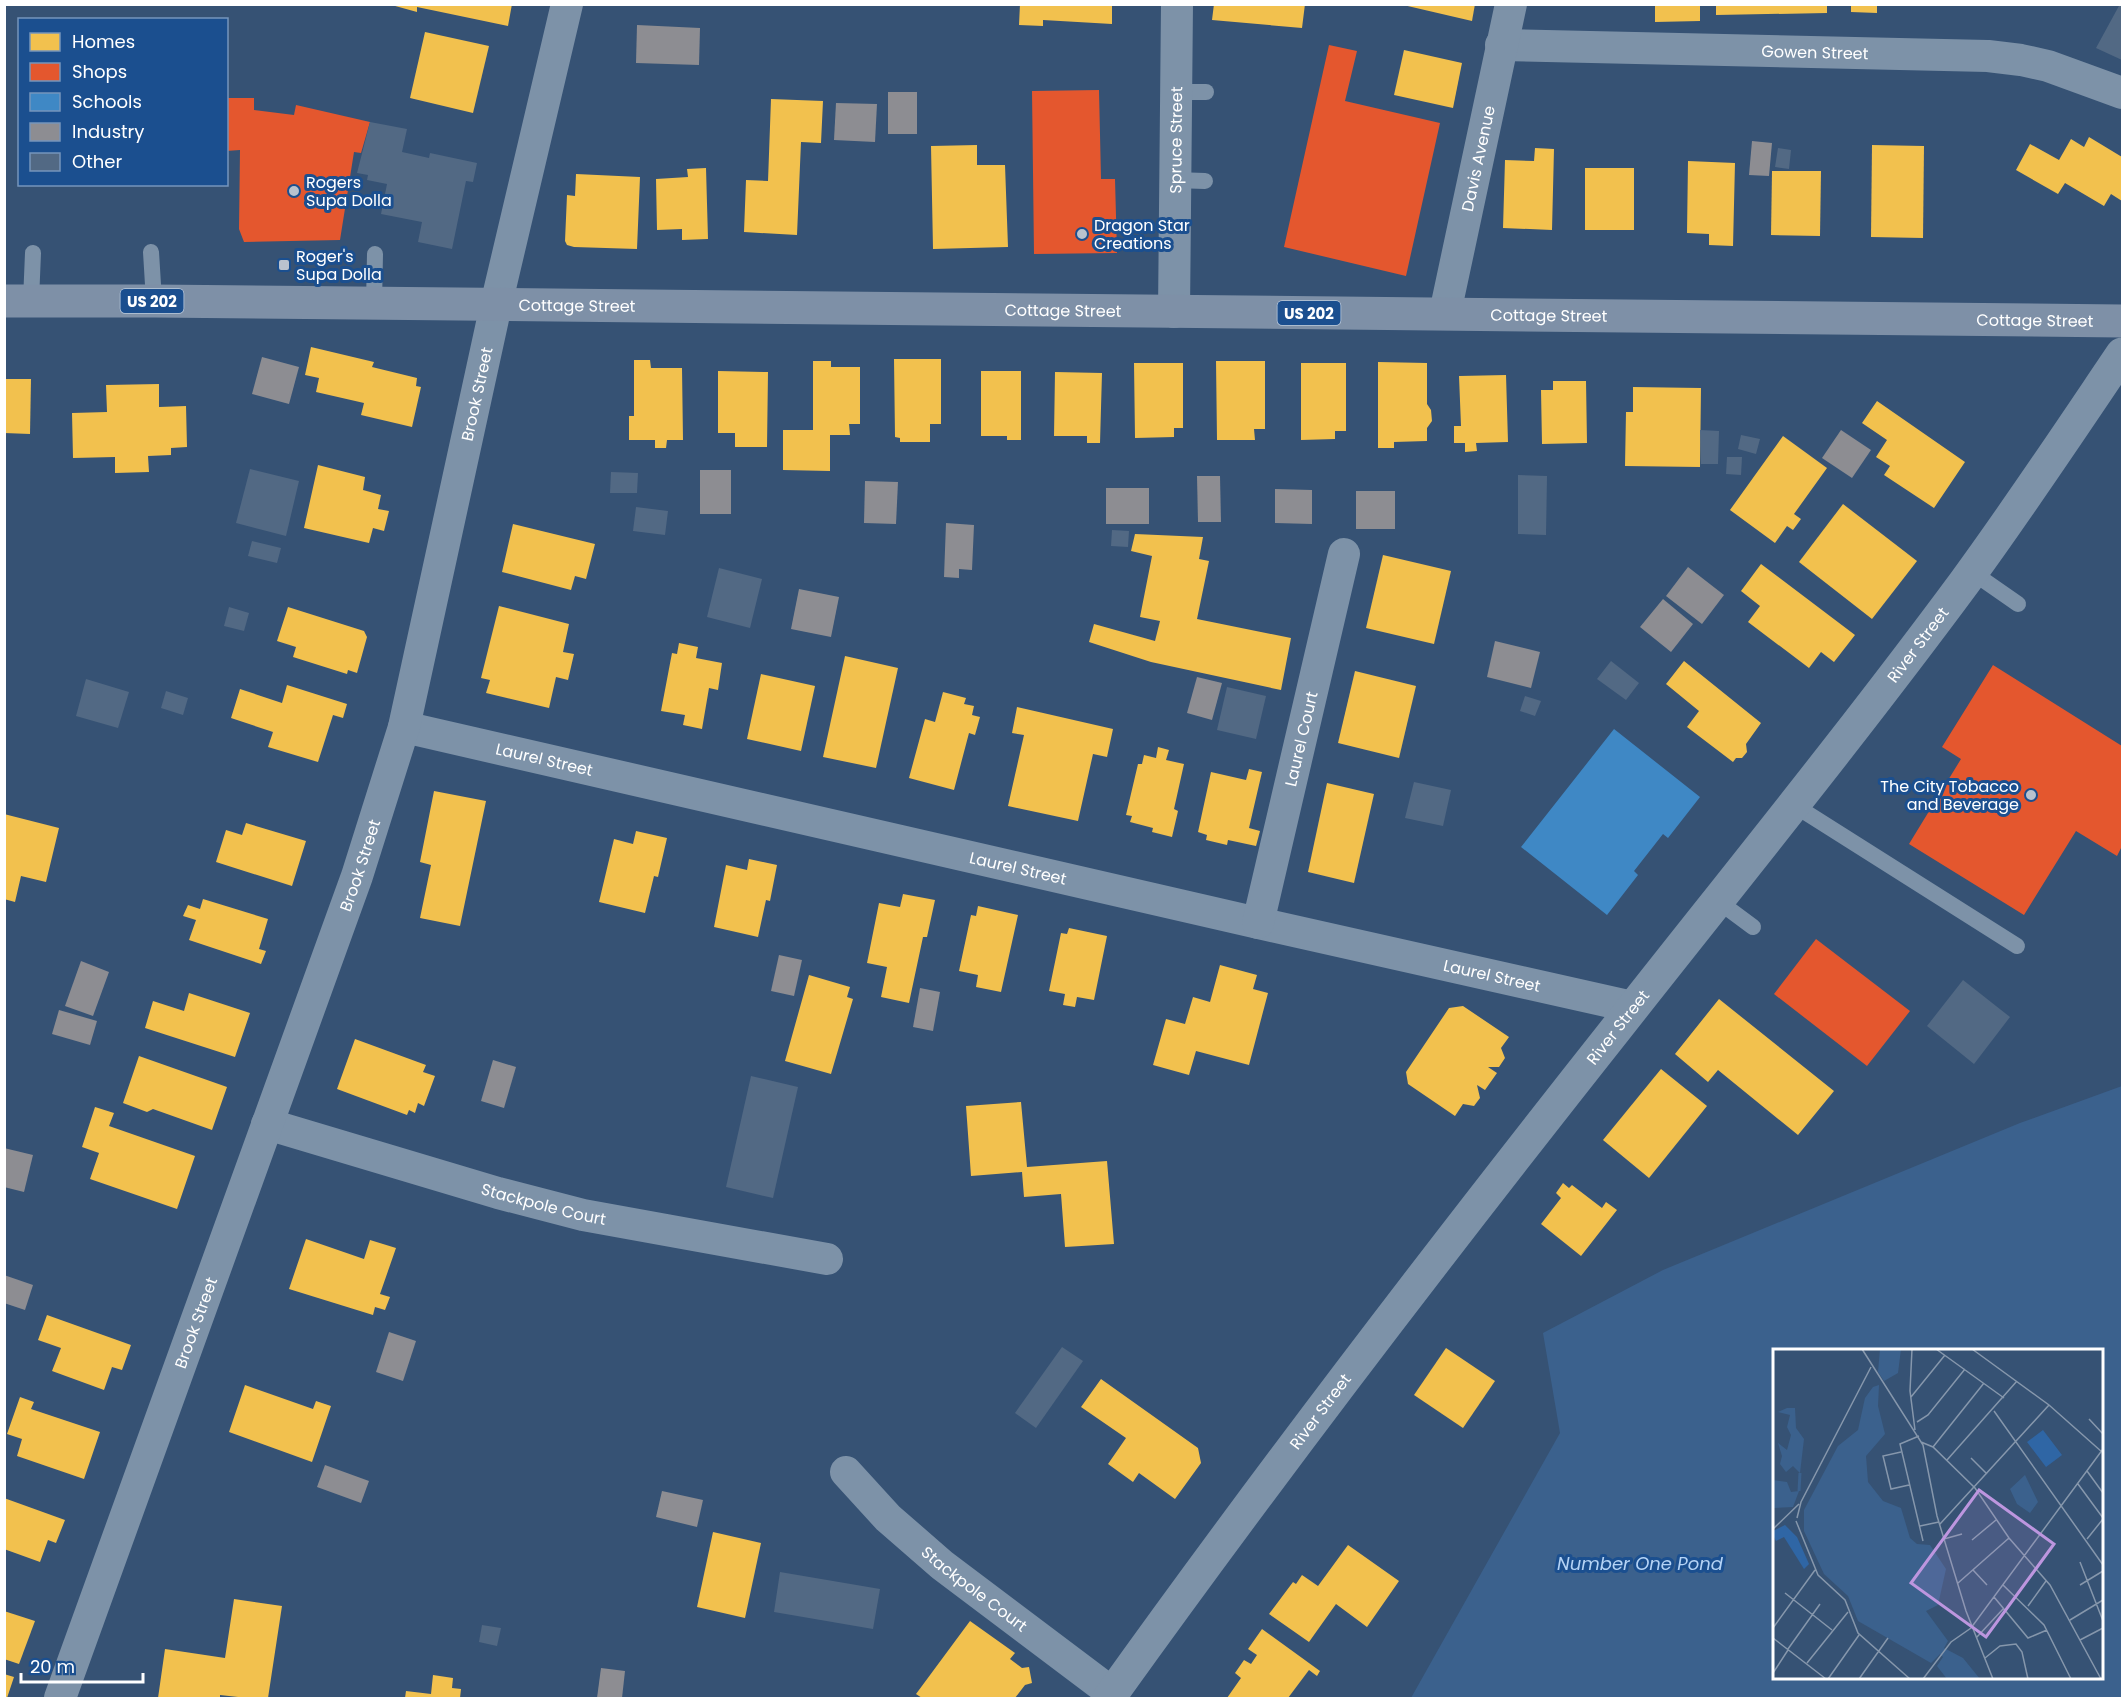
<svg xmlns="http://www.w3.org/2000/svg" width="2127" height="1703" viewBox="0 0 2127 1703" font-family="Poppins,sans-serif">
  <rect width="100%" height="100%" fill="#365274"/>
  <path fill="#3b618d" fill-rule="evenodd" d="M 2122,1086 L 2122,1698 L 1411,1698 L 1560,1433 L 1543,1333 L 1663,1270 L 2020,1123 ZM 1774,1350 L 2102,1350 L 2102,1678 L 1774,1678 Z"/>
  <g fill="#f2c14e">
    <polygon points="388,4 512,4 508,26 417,7 417,12"/>
    <polygon points="1020,4 1112,4 1112,24 1043,20 1043,26 1019,25"/>
    <polygon points="1214,4 1305,4 1302,28 1212,20"/>
    <polygon points="1399,4 1475,4 1472,21"/>
    <polygon points="1655,4 1700,4 1700,21 1655,22"/>
    <polygon points="1716,4 1827,4 1827,13 1716,15"/>
    <polygon points="1851,4 1877,4 1877,13 1851,12"/>
    <polygon points="425,32 489,46 473,113 410,98"/>
    <polygon points="1404,50 1462,63 1453,108 1394,95"/>
    <polygon points="771,99 823,101 821,143 801,142 797,235 744,232 746,180 768,181"/>
    <polygon points="2089,137 2122,157 2122,201 2111,194 2104,206 2065,183 2058,194 2016,170 2030,144 2059,160 2071,139 2084,147"/>
    <polygon points="977,145 977,165 1005,165 1008,247 933,249 931,146"/>
    <polygon points="1872,145 1924,146 1923,238 1871,237"/>
    <polygon points="1535,148 1554,149 1552,230 1503,228 1505,160 1534,161"/>
    <polygon points="1688,161 1735,163 1733,246 1709,245 1709,234 1687,233"/>
    <polygon points="706,168 708,239 682,240 682,229 657,230 656,179 688,177 687,169"/>
    <rect x="1585" y="168" width="49" height="62"/>
    <polygon points="1772,171 1821,171 1820,236 1771,235"/>
    <polygon points="576,174 640,177 637,249 574,247 567,245 565,241 567,195 575,196"/>
    <polygon points="311,347 374,362 372,367 417,378 416,386 421,387 412,427 361,415 364,403 316,392 319,378 305,375"/>
    <polygon points="894,359 941,359 941,424 930,424 930,442 900,442 900,438 895,437"/>
    <polygon points="634,360 650,360 651,368 682,368 683,440 667,440 666,448 655,448 655,440 629,440 629,416 634,416"/>
    <polygon points="813,361 831,361 831,367 860,367 860,424 849,424 850,435 830,435 830,471 783,470 783,430 813,430"/>
    <polygon points="1216,361 1265,361 1265,429 1254,429 1255,440 1217,440"/>
    <polygon points="1378,362 1427,363 1427,404 1431,410 1432,421 1427,428 1427,441 1394,442 1394,448 1378,448"/>
    <polygon points="1134,363 1183,363 1183,428 1174,428 1174,437 1135,438"/>
    <polygon points="1301,363 1346,363 1346,431 1335,431 1335,439 1301,440"/>
    <polygon points="718,371 768,372 767,447 735,447 735,433 718,433"/>
    <polygon points="981,371 1021,371 1021,440 1007,440 1007,436 981,436"/>
    <polygon points="1055,372 1102,373 1100,443 1087,443 1087,436 1054,436"/>
    <polygon points="1506,375 1508,442 1476,443 1477,451 1465,452 1465,443 1454,443 1454,426 1461,426 1459,376"/>
    <polygon points="4,379 31,379 30,434 4,433"/>
    <polygon points="1553,381 1586,381 1587,443 1542,444 1541,390 1553,390"/>
    <polygon points="159,384 159,407 186,406 187,447 171,448 171,455 148,456 149,472 115,473 115,457 73,458 72,413 107,412 106,385"/>
    <polygon points="1633,387 1701,388 1700,467 1625,466 1626,412 1633,412"/>
    <polygon points="1877,401 1965,462 1934,508 1884,475 1890,466 1876,457 1887,440 1862,423"/>
    <polygon points="1783,436 1827,468 1794,514 1801,519 1793,530 1787,526 1775,543 1730,510"/>
    <polygon points="318,465 365,477 363,490 381,495 378,509 389,511 384,531 373,528 369,543 304,528"/>
    <polygon points="1843,504 1917,561 1872,619 1799,562"/>
    <polygon points="513,524 595,544 586,579 575,576 571,590 502,572"/>
    <polygon points="1135,534 1203,537 1199,559 1209,561 1197,619 1291,638 1281,690 1151,662 1089,642 1094,624 1155,641 1160,621 1140,617 1152,556 1131,551"/>
    <polygon points="1383,555 1451,571 1434,644 1366,628"/>
    <polygon points="1761,564 1855,635 1834,662 1821,652 1809,668 1748,622 1760,606 1741,591"/>
    <polygon points="499,606 569,624 563,652 574,654 568,680 556,677 549,708 486,693 490,680 481,678"/>
    <polygon points="288,607 364,631 367,637 357,673 348,670 347,674 293,657 296,647 277,641"/>
    <polygon points="679,643 698,647 696,658 722,663 718,690 709,688 702,729 683,725 685,715 661,711 672,653 677,654"/>
    <polygon points="845,656 898,668 876,768 823,757"/>
    <polygon points="1684,661 1761,723 1746,744 1747,752 1742,758 1736,758 1733,762 1687,727 1699,711 1666,684"/>
    <polygon points="1355,671 1416,686 1399,758 1338,743"/>
    <polygon points="761,674 815,686 801,751 747,739"/>
    <polygon points="287,685 347,704 343,718 333,715 318,762 268,747 273,732 231,718 240,689 282,703"/>
    <polygon points="943,692 966,698 964,704 974,706 972,715 980,717 975,735 969,733 954,790 909,778 925,719 935,722"/>
    <polygon points="1017,707 1113,729 1107,757 1093,754 1078,821 1008,806 1024,735 1012,733"/>
    <polygon points="1158,747 1169,750 1166,760 1184,764 1174,809 1178,811 1172,837 1152,832 1153,828 1130,822 1132,816 1126,815 1138,764 1142,764 1144,755 1156,758"/>
    <polygon points="1249,769 1262,772 1249,828 1260,831 1256,846 1228,840 1227,845 1206,840 1207,835 1198,832 1211,772 1246,780"/>
    <polygon points="1327,783 1374,794 1354,883 1308,872"/>
    <polygon points="434,791 486,801 460,926 420,918 431,865 420,862"/>
    <polygon points="4,814 59,828 46,882 21,876 15,902 4,899"/>
    <polygon points="246,823 306,841 292,886 216,862 226,830 242,835"/>
    <polygon points="636,831 667,838 658,877 654,876 645,913 599,902 614,839 633,844"/>
    <polygon points="749,859 777,865 770,901 766,900 758,937 714,927 726,865 747,870"/>
    <polygon points="903,894 935,900 927,937 923,937 909,1003 881,997 887,967 867,963 879,903 900,907"/>
    <polygon points="203,899 268,919 259,949 266,951 261,964 189,940 196,920 183,916 188,905 200,909"/>
    <polygon points="978,906 1018,915 1001,992 976,987 978,975 959,971 971,915 976,916"/>
    <polygon points="1069,928 1107,936 1094,1000 1077,997 1075,1007 1063,1005 1065,994 1049,991 1061,933 1067,934"/>
    <polygon points="1220,965 1257,975 1253,989 1268,993 1249,1065 1196,1051 1189,1075 1153,1065 1166,1019 1185,1024 1193,997 1210,1002"/>
    <polygon points="809,975 850,987 847,997 853,999 831,1074 785,1061"/>
    <polygon points="189,993 250,1013 235,1057 145,1028 153,1001 184,1011"/>
    <polygon points="1719,999 1834,1091 1798,1135 1718,1070 1708,1082 1675,1054"/>
    <polygon points="1463,1006 1509,1037 1501,1048 1505,1058 1499,1067 1488,1067 1497,1073 1485,1090 1477,1085 1480,1098 1474,1106 1463,1104 1455,1116 1408,1084 1406,1072 1449,1008"/>
    <polygon points="355,1039 426,1065 423,1072 435,1076 424,1106 418,1103 415,1113 409,1110 407,1115 337,1089"/>
    <polygon points="139,1056 227,1087 212,1130 153,1109 147,1112 123,1103"/>
    <polygon points="1661,1069 1707,1106 1649,1178 1603,1140"/>
    <polygon points="1021,1102 1027,1167 1107,1161 1114,1244 1065,1247 1061,1194 1024,1197 1022,1172 971,1176 966,1106"/>
    <polygon points="95,1107 114,1113 109,1126 195,1156 177,1209 90,1179 99,1153 82,1147"/>
    <polygon points="1563,1183 1569,1188 1572,1185 1602,1208 1606,1202 1617,1210 1581,1256 1541,1224 1561,1198 1556,1193"/>
    <polygon points="306,1239 364,1259 370,1240 396,1248 380,1294 390,1297 385,1310 375,1307 373,1315 289,1289"/>
    <polygon points="47,1315 131,1345 122,1370 112,1367 104,1390 52,1371 61,1348 38,1340"/>
    <polygon points="1446,1348 1495,1381 1463,1428 1414,1395"/>
    <polygon points="1101,1379 1198,1448 1201,1463 1175,1499 1139,1473 1133,1482 1108,1464 1126,1438 1081,1407"/>
    <polygon points="245,1385 313,1409 316,1401 331,1406 312,1462 229,1432"/>
    <polygon points="20,1397 34,1402 31,1409 100,1432 84,1479 17,1456 22,1439 7,1434"/>
    <polygon points="4,1498 65,1520 56,1543 48,1540 40,1562 4,1549"/>
    <polygon points="713,1532 761,1543 745,1618 697,1607"/>
    <polygon points="1348,1545 1399,1581 1367,1627 1336,1604 1309,1642 1269,1614 1293,1582 1296,1584 1302,1575 1318,1586"/>
    <polygon points="234,1599 282,1606 268,1698 247,1698 220,1695 220,1698 158,1698 165,1649 225,1658"/>
    <polygon points="4,1611 35,1621 19,1664 4,1659"/>
    <polygon points="970,1621 1015,1653 1010,1659 1022,1668 1029,1667 1032,1683 1025,1685 1015,1698 922,1698 916,1694"/>
    <polygon points="1262,1629 1320,1671 1317,1676 1309,1670 1288,1698 1227,1698 1241,1678 1235,1673 1244,1660 1251,1664 1257,1655 1248,1649"/>
    <polygon points="4,1674 14,1677 7,1698 4,1698"/>
    <polygon points="433,1675 453,1678 452,1688 461,1689 460,1698 405,1698 406,1691 431,1694"/>
  </g>
  <g fill="#e4572e">
    <polygon points="1329,45 1357,51 1345,101 1440,123 1406,276 1284,247"/>
    <polygon points="1099,90 1101,179 1115,179 1117,253 1034,254 1032,91"/>
    <polygon points="226,98 254,98 254,110 294,115 296,105 370,122 361,153 354,152 340,240 244,242 239,229 240,150 226,151"/>
    <polygon points="1993,665 2122,746 2122,846 2117,856 2076,831 2024,915 1909,844 1961,759 1942,747"/>
    <polygon points="1816,939 1910,1011 1867,1066 1774,994"/>
  </g>
  <polygon fill="#3f88c5" points="1614,729 1700,797 1668,838 1663,834 1634,871 1638,875 1607,915 1521,847"/>
  <g fill="#8d8d92">
    <polygon points="637,25 700,28 699,65 636,63"/>
    <rect x="888" y="92" width="29" height="42"/>
    <polygon points="836,103 877,104 875,142 834,140"/>
    <polygon points="1752,141 1772,143 1769,176 1749,175"/>
    <polygon points="262,357 299,367 289,404 252,394"/>
    <polygon points="1841,430 1871,450 1852,478 1822,458"/>
    <rect x="700" y="470" width="31" height="44"/>
    <polygon points="1197,476 1220,476 1221,522 1198,522"/>
    <polygon points="865,481 898,482 896,524 864,523"/>
    <rect x="1106" y="488" width="43" height="36"/>
    <polygon points="1275,489 1312,490 1312,524 1275,523"/>
    <rect x="1356" y="491" width="39" height="38"/>
    <polygon points="946,523 974,525 972,570 959,569 959,578 944,577"/>
    <polygon points="1688,567 1724,595 1702,624 1666,596"/>
    <polygon points="799,589 839,597 831,637 791,629"/>
    <polygon points="1663,599 1693,624 1671,652 1640,627"/>
    <polygon points="1495,641 1540,652 1531,688 1487,677"/>
    <polygon points="1197,677 1222,683 1212,720 1187,713"/>
    <polygon points="779,955 802,960 794,996 771,991"/>
    <polygon points="81,961 109,972 93,1016 65,1006"/>
    <polygon points="920,988 940,992 933,1031 913,1027"/>
    <polygon points="59,1010 97,1021 90,1045 52,1034"/>
    <polygon points="493,1060 516,1067 504,1108 481,1101"/>
    <polygon points="4,1148 33,1155 24,1192 4,1187"/>
    <polygon points="4,1275 33,1285 25,1310 4,1303"/>
    <polygon points="389,1332 416,1341 403,1381 376,1372"/>
    <polygon points="325,1465 369,1481 361,1503 317,1487"/>
    <polygon points="662,1491 703,1500 697,1527 656,1517"/>
    <polygon points="601,1668 625,1671 622,1698 597,1698"/>
  </g>
  <g fill="#526984">
    <polygon points="2120,4 2122,4 2122,60 2096,48"/>
    <polygon points="370,122 407,129 402,152 429,158 430,153 477,163 473,182 466,181 452,249 418,242 422,222 381,214 387,184 367,180 368,175 357,173"/>
    <polygon points="1778,148 1791,150 1789,169 1775,167"/>
    <polygon points="1700,430 1719,431 1718,464 1701,464"/>
    <polygon points="1741,435 1760,439 1756,454 1738,449"/>
    <polygon points="1727,457 1742,457 1741,475 1726,474"/>
    <polygon points="250,469 299,481 286,536 236,523"/>
    <polygon points="611,472 638,473 637,493 610,493"/>
    <polygon points="1518,475 1547,476 1546,535 1518,534"/>
    <polygon points="636,507 668,511 665,535 633,531"/>
    <polygon points="1112,530 1129,531 1128,547 1111,546"/>
    <polygon points="252,541 281,548 277,563 248,556"/>
    <polygon points="719,568 762,579 750,628 707,617"/>
    <polygon points="229,607 249,613 244,631 224,626"/>
    <polygon points="1611,661 1639,683 1626,700 1597,679"/>
    <polygon points="86,679 129,692 118,728 76,716"/>
    <polygon points="1227,687 1266,696 1256,739 1217,730"/>
    <polygon points="166,691 188,698 183,715 161,708"/>
    <polygon points="1525,696 1541,701 1535,716 1520,711"/>
    <polygon points="1414,782 1451,790 1443,826 1405,818"/>
    <polygon points="1963,980 2010,1017 1974,1064 1927,1026"/>
    <polygon points="751,1076 798,1087 773,1198 726,1187"/>
    <polygon points="1062,1347 1083,1361 1036,1428 1015,1413"/>
    <polygon points="780,1572 880,1589 873,1629 774,1612"/>
    <polygon points="482,1625 501,1628 497,1646 479,1642"/>
  </g>
  <g fill="none" stroke-linecap="round" stroke-linejoin="round">
    <g stroke="#7d92a8" stroke-width="16">
      <polyline points="1176,92 1206,92"/>
      <polyline points="1175,180 1205,181"/>
      <polyline points="151,252 154,301"/>
      <polyline points="31,301 33,253"/>
      <polyline points="374,304 375,254"/>
      <polyline points="1972,572 2018,604"/>
      <polyline points="1794,805 2017,946"/>
      <polyline points="1718,901 1753,927"/>
    </g>
    <g stroke="#7d92a8" stroke-width="32">
      <path id="s1" d="M 1501,45 L 1988,56 L 2021,60 L 2048,66 L 2122,93"/>
      <path id="s2" d="M 1174,312 L 1177,4"/>
      <path id="s3" d="M 1445,313 L 1511,4"/>
      <path id="s4" d="M 404,727 L 1258,923 L 1633,1007"/>
      <path id="s5" d="M 1258,923 L 1344,554"/>
      <path id="s6" d="M 267,1124 L 498,1193 L 583,1215 L 827,1259"/>
      <path id="s7" d="M 846,1472 L 888,1518 L 942,1565 L 1112,1693"/>
      <path id="s8" d="M 60,1698 L 357,876 L 404,727 L 496,305 L 567,4"/>
    </g>
    <path stroke="#7d92a8" stroke-width="33" id="s9" d="M 1109,1698 C 1273,1469 1445,1245 1620,1024 C 1735,878 1853,733 1964,583 C 2019,508 2070,431 2122,354"/>
    <path stroke="#7e90a7" stroke-width="33" id="s10" d="M 4,301 L 154,301 L 2122,321"/>
  </g>
  <g fill="#b9c2ce" stroke="#1b4f8f" stroke-width="2">
    <circle cx="294" cy="191" r="6"/>
    <circle cx="1082" cy="234" r="6"/>
    <rect x="278" y="259" width="12" height="12" rx="3"/>
    <circle cx="2031" cy="795" r="6"/>
  </g>
  <g text-anchor="middle" dominant-baseline="central" stroke-width="6" stroke-linejoin="round" paint-order="stroke">
    <g fill="#1b4f8f" stroke="#bbcadd" stroke-width="1.5">
      <rect x="120.5" y="289" width="63" height="24" rx="4.5"/>
      <rect x="1277.5" y="301" width="63" height="24" rx="4.5"/>
    </g>
    <g font-size="15" font-weight="bold" fill="#fff">
      <text x="152" y="301">US 202</text>
      <text x="1309" y="313">US 202</text>
    </g>
    <g font-size="16" fill="#fff" stroke="#1b4f8f">
      <text stroke="none"><textPath href="#s1" startOffset="314">Gowen Street</textPath></text>
      <text stroke="none"><textPath href="#s2" startOffset="172">Spruce Street</textPath></text>
      <text stroke="none"><textPath href="#s3" startOffset="158">Davis Avenue</textPath></text>
      <text stroke="none"><textPath href="#s10" startOffset="573">Cottage Street</textPath></text>
      <text stroke="none"><textPath href="#s10" startOffset="1059">Cottage Street</textPath></text>
      <text stroke="none"><textPath href="#s10" startOffset="1545">Cottage Street</textPath></text>
      <text stroke="none"><textPath href="#s10" startOffset="2031">Cottage Street</textPath></text>
      <text stroke="none"><textPath href="#s8" startOffset="1371">Brook Street</textPath></text>
      <text stroke="none"><textPath href="#s9" startOffset="1328">River Street</textPath></text>
      <text stroke="none"><textPath href="#s5" startOffset="189">Laurel Court</textPath></text>
      <text stroke="none"><textPath href="#s4" startOffset="144">Laurel Street</textPath></text>
      <text stroke="none"><textPath href="#s8" startOffset="885">Brook Street</textPath></text>
      <text stroke="none"><textPath href="#s4" startOffset="630">Laurel Street</textPath></text>
      <text stroke="none"><textPath href="#s4" startOffset="1116">Laurel Street</textPath></text>
      <text stroke="none"><textPath href="#s9" startOffset="842">River Street</textPath></text>
      <text stroke="none"><textPath href="#s6" startOffset="288">Stackpole Court</textPath></text>
      <text stroke="none"><textPath href="#s8" startOffset="399">Brook Street</textPath></text>
      <text stroke="none"><textPath href="#s9" startOffset="356">River Street</textPath></text>
      <text stroke="none"><textPath href="#s7" startOffset="174">Stackpole Court</textPath></text>
    </g>
    <g font-size="16" fill="#fff" stroke="#1b4f8f" text-anchor="start">
      <text x="306" y="182">Rogers<tspan x="306" dy="18">Supa Dolla</tspan></text>
      <text x="1094" y="225">Dragon Star<tspan x="1094" dy="18">Creations</tspan></text>
      <text x="296" y="256">Roger's<tspan x="296" dy="18">Supa Dolla</tspan></text>
      <text x="2019" y="786" text-anchor="end">The City Tobacco<tspan x="2019" dy="18">and Beverage</tspan></text>
    </g>
    <g font-size="18" font-style="italic" fill="#b5d3f5" stroke="#1b4f8f">
      <text x="1640" y="1563">Number One Pond</text>
    </g>
  </g>
  <g transform="translate(1773 1349)">
    <rect width="330" height="330" fill="#365274"/>
    <path d="M 270,81 L 289,106 L 273,118 L 254,93 ZM 12,176 L 24,188 L 36,215 L 31,220 L 11,188 L 3,192 L 0,186 L 0,182 Z" fill="#2f66a5"/>
    <path d="M 107,0 L 128,0 L 125,24 L 111,32 L 105,23 ZM 106,36 L 105,57 L 112,85 L 93,107 L 95,133 L 110,152 L 128,159 L 137,189 L 144,195 L 157,196 L 173,220 L 165,256 L 153,262 L 175,292 L 171,299 L 190,309 L 207,330 L 174,330 L 164,317 L 170,308 L 167,305 L 158,314 L 85,272 L 75,247 L 51,225 L 31,182 L 31,161 L 65,97 L 85,81 L 92,49 L 100,38 ZM 14,59 L 22,59 L 23,79 L 31,90 L 27,124 L 20,117 L 13,123 L 7,115 L 9,107 L 5,94 L 14,101 L 18,86 L 14,78 L 17,66 L 5,63 ZM 252,126 L 265,153 L 257,164 L 244,155 L 237,140 ZM 0,131 L 14,133 L 18,143 L 26,142 L 20,158 L 0,159 Z" fill="#3b618d"/>
    <path fill="none" stroke="#3b618d" stroke-width="3" d="M 26,142 L 27,124"/>
    <path fill="none" stroke="#8697ac" stroke-width="1.5" d="M 89,0 L 150,96 L 164,167 L 193,262 L 220,330M 139,0 L 137,42 L 142,81M 163,0 L 231,49M 199,0 L 276,56 L 329,103M 138,48 L 172,6M 221,62 L 330,216M 316,70 L 330,85M 144,73 L 155,66 L 192,20M 146,87 L 127,95 L 150,192M 148,93 L 160,98 L 202,139 L 236,189 L 277,236 L 328,330M 160,98 L 211,34M 128,103 L 110,107 L 111,111 L 118,140 L 136,136M 198,109 L 214,125M 174,111 L 244,32M 314,122 L 330,144M 305,135 L 330,169M 24,169 L 28,153 L 98,18M 23,172 L 45,226 L 72,251 L 85,284 L 137,330M 167,175 L 276,56M 147,177 L 166,173M 0,180 L 26,155M 171,190 L 189,185M 314,190 L 330,170M 199,191 L 223,171M 307,213 L 330,272M 200,221 L 214,236M 185,234 L 236,189M 230,236 L 271,276 L 298,330M 307,236 L 330,222M 12,244 L 59,281M 221,248 L 255,289 L 274,281M 255,257 L 273,232M 297,271 L 330,251M 0,279 L 42,221M 0,289 L 53,330M 203,289 L 231,259M 307,291 L 330,279M 15,300 L 47,255M 212,309 L 227,297 L 243,295 L 249,303 L 255,330M 34,314 L 75,263M 0,324 L 15,301M 55,330 L 86,286M 86,330 L 115,289M 150,330 L 178,293 L 198,279 L 330,100"/>
    <path fill="#bd96df" fill-opacity="0.15" stroke="#bd96df" stroke-width="3" d="M 206,141 L 281,195 L 213,288 L 138,234 Z"/>
    <rect width="330" height="330" fill="none" stroke="#fff" stroke-width="3"/>
  </g>
  <rect width="2127" height="1703" fill="none" stroke="#ffffff" stroke-width="12"/>
  <rect x="18" y="18" width="210" height="168" fill="#1b4f8f" stroke="#7695bc" stroke-width="1.5"/>
  <rect x="30" y="33" width="30" height="18" fill="#f2c14e" stroke="#7695bc" stroke-width="1.5"/>
  <text x="72" y="48" font-size="18" fill="#ffffff">Homes</text>
  <rect x="30" y="63" width="30" height="18" fill="#e4572e" stroke="#7695bc" stroke-width="1.5"/>
  <text x="72" y="78" font-size="18" fill="#ffffff">Shops</text>
  <rect x="30" y="93" width="30" height="18" fill="#3f88c5" stroke="#7695bc" stroke-width="1.5"/>
  <text x="72" y="108" font-size="18" fill="#ffffff">Schools</text>
  <rect x="30" y="123" width="30" height="18" fill="#8d8d92" stroke="#7695bc" stroke-width="1.5"/>
  <text x="72" y="138" font-size="18" fill="#ffffff">Industry</text>
  <rect x="30" y="153" width="30" height="18" fill="#526984" stroke="#7695bc" stroke-width="1.5"/>
  <text x="72" y="168" font-size="18" fill="#ffffff">Other</text>
  <path d="M21 1673v9h122v-9" fill="none" stroke="#ffffff" stroke-width="3"/>
  <text x="30" y="1673" font-size="18" fill="#ffffff" stroke="#1b4f8f" stroke-width="4.5" paint-order="stroke">20 m</text>
</svg>
